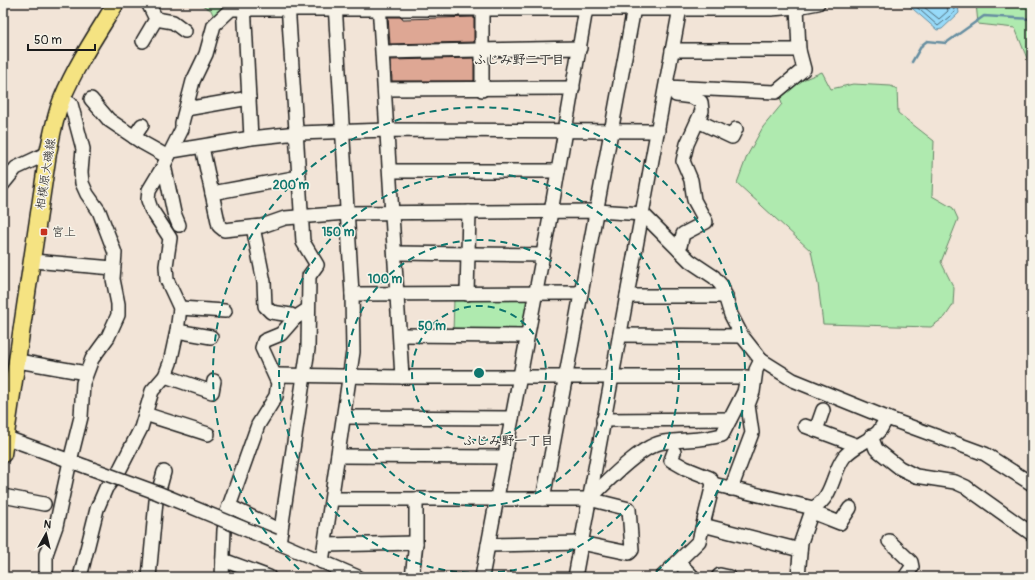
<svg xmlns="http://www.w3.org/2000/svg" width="1035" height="580" viewBox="0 0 1035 580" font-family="Pangolin,'Klee One',sans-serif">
  <rect width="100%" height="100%" fill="#f2e4d7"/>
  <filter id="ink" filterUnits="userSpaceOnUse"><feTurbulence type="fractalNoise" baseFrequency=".025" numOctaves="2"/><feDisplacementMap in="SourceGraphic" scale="8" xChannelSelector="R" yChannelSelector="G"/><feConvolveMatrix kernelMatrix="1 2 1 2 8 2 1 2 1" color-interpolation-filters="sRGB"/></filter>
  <g filter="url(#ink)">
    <g fill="#afeaaf" stroke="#668366">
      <polygon points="198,3 240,3 214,17 211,10"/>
      <polygon points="976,3 1032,3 1032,71 1015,28 978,24"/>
      <polygon points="822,72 831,89 853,84 891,86 897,89 898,113 934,141 932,196 953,208 958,219 941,262 954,288 953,305 945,317 931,327 823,324 818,284 811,251 737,183 747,156 763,127 782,104 780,98 795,83"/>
      <polygon points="454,298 530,299 525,330 453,333"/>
    </g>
    <polygon fill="#97daf9" stroke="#668ea1" points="906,3 951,3 958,6 959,13 942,29 937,30"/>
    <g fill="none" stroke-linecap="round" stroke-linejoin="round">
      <g stroke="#4d6874" stroke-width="1">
        <polyline points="912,3 938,26 955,12 951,3"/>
        <polyline points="919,3 939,19 948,11 946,3"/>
      </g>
      <polyline stroke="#668ea1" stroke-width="2.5" points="912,62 922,45 927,41 946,43 984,16 1032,19"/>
    </g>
    <g fill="#dea794" stroke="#1c1c1c">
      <polygon points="388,17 402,17 403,19 474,17 474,42 390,44"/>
      <polygon points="474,58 474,81 392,81 391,60"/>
    </g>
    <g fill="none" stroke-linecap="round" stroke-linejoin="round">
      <defs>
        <g id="minor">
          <polyline points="244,3 251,138"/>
          <polyline points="379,3 402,377"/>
          <polyline points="482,3 482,90"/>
          <polyline points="156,19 173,22 185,31"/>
          <polyline points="143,41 156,19 148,3"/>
          <polyline points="672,50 799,50"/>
          <polyline points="383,52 580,48"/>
          <polyline points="666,87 776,92 804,69 799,50 797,7"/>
          <polyline points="385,89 573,88"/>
          <polyline points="676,95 692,97 701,102 702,111 687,144 683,161 691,180 694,200 706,222 683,234 679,250"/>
          <polyline points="91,99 109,120 143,143 168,157"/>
          <polyline points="186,109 249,98"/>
          <polyline points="698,121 732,137 736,129"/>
          <polyline points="134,137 142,125"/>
          <polyline points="202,147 219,226 224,230 262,226 285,218 346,213 597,211 643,214 690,261 714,277 722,286 731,315 742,336 761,360 756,370 753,392 748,405 752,433 731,489"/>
          <polyline points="172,151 251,138 297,133 388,130 658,131"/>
          <polyline points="164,165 174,213 179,225"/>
          <polyline points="390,171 558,171"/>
          <polyline points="3,184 16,168 48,153"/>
          <polyline points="212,193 299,177"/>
          <polyline points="253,227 264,282 265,306 271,312 291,315 295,318"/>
          <polyline points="395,253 543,255"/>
          <polyline points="33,261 113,268"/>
          <polyline points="352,294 581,293"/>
          <polyline points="467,294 469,212"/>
          <polyline points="627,296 726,296"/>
          <polyline points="180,308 225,311"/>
          <polyline points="177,331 211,337"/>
          <polyline points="400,335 527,336"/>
          <polyline points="620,335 742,336"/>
          <polyline points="761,360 793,380 887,418 985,454 1032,484"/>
          <polyline points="18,361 86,373"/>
          <polyline points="276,375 402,377 747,377"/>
          <polyline points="165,376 212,392 214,381"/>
          <polyline points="145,414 208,434"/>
          <polyline points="344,417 512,418"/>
          <polyline points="603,420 730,419"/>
          <polyline points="805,426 856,445"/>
          <polyline points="816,430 823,410"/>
          <polyline points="871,436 876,449 900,468 916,476 955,482 966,487 1032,534"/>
          <polyline points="7,438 87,467"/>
          <polyline points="338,456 505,457"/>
          <path d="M 713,484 L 813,508 C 833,498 832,473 844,457 C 854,445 870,441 879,431 C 882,427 884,422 887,418"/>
          <polyline points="3,496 44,504"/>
          <polyline points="332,499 589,499 629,509 632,550 629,553 581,543 488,545"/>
          <polyline points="543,499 634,8"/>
          <path d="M 589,499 C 607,482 641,445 664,442 C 685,439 701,441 722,435 L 744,392 L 746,382"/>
          <polyline points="229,506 281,531"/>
          <polyline points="812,512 840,523 850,508"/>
          <polyline points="703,525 800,550"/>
          <polyline points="274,541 358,577"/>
          <polyline points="889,541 911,562 912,567 905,577"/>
          <polyline points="279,543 308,349 309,276 317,265 303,242 288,3"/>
          <polyline points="325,545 416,543"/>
          <polyline points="223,560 269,577"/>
          <polyline points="322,562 353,352 352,294 335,3"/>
          <polyline points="678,562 693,577"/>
          <polyline points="46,577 46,554 56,526 70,461 81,417 83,383 92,359 108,337 118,315 118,304 113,279 115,253 99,211 87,194 82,183 81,172 83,149 71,104 62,99"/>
          <polyline points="80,577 97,509 106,488 119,471 141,428 152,391 165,376 170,363 177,331 180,308 167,280 166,266 170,238 151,209 148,200 149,190 164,165 182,129 182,123 193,81 206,54 214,25 231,9 771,9 797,7 818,3"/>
          <polyline points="149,577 156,501 164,472"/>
          <polyline points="222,577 224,530 227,512 258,425 276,396 278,383 262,348 264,341 281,334 295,318 307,310"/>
          <polyline points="412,577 416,543 416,499"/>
          <polyline points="482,577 551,212 587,3"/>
          <polyline points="575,577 680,8"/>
          <polyline points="662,577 699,541 713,484 710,478 685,468 671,460 674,452"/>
          <polyline points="718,577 720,575 729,577"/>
          <polyline points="798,577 801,542 813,508"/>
        </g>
        <path id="major" d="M 3,454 L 48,153 C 52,135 55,116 62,99 C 76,65 97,34 116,3"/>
      </defs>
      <use href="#minor" stroke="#1c1c1c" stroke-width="16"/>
      <use href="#major" stroke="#1c1c1c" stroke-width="19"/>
      <use href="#minor" stroke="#f7f3e8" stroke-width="13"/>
      <use href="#major" stroke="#f5e382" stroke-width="16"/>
      <defs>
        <polyline id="minor-bridge" points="87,467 158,493 274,541"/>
      </defs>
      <use href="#minor-bridge" stroke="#1c1c1c" stroke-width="16" stroke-linecap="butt"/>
      <use href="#minor-bridge" stroke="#f7f3e8" stroke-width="13"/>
    </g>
  </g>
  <g fill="none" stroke="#0f766e" stroke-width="2" stroke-dasharray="7 5">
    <circle cx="479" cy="373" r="67"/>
    <circle cx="479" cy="373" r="133"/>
    <circle cx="479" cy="373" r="200"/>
    <path d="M308 577A266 266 0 1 1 650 577"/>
  </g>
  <rect fill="#c8321e" stroke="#f7f3e8" stroke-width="1.5" x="40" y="228" width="8" height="8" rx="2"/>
  <g text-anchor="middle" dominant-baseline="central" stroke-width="3" stroke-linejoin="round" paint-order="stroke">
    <g font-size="12" fill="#1c1c1c" stroke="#f7f3e8">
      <text transform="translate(46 174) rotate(-81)">相模原大磯線</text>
    </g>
    <g font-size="12" fill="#1c1c1c" stroke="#f7f3e8" text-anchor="start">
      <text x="52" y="232">宮上</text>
    </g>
    <g font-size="13" font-weight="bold" fill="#1c1c1c" stroke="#f7f3e8">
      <text x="519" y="60">ふじみ野二丁目</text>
      <text x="508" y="441">ふじみ野一丁目</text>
    </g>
  </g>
  <circle cx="479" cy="373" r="6" fill="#0f766e" stroke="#f7f3e8" stroke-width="2"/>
  <g font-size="12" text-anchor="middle" font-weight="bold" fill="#0f766e" stroke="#f7f3e8" stroke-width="3" stroke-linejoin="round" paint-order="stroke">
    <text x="291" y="189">200 m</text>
    <text x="338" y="236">150 m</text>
    <text x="385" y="283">100 m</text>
    <text x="432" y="330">50 m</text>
  </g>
  <rect width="1035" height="580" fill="none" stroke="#f7f3e8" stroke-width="16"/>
  <rect x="8" y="8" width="1019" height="564" fill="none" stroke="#1c1c1c" stroke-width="1.5" filter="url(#ink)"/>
  <g transform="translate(46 534) rotate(8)" stroke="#f7f3e8" stroke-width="3" paint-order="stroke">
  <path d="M0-3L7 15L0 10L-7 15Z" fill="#1c1c1c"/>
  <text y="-6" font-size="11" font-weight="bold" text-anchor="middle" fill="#1c1c1c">N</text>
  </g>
  <path d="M28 44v6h67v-6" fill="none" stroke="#1c1c1c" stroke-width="2"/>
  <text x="34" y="44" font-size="12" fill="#1c1c1c" stroke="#f7f3e8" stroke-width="3" paint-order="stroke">50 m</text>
</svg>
